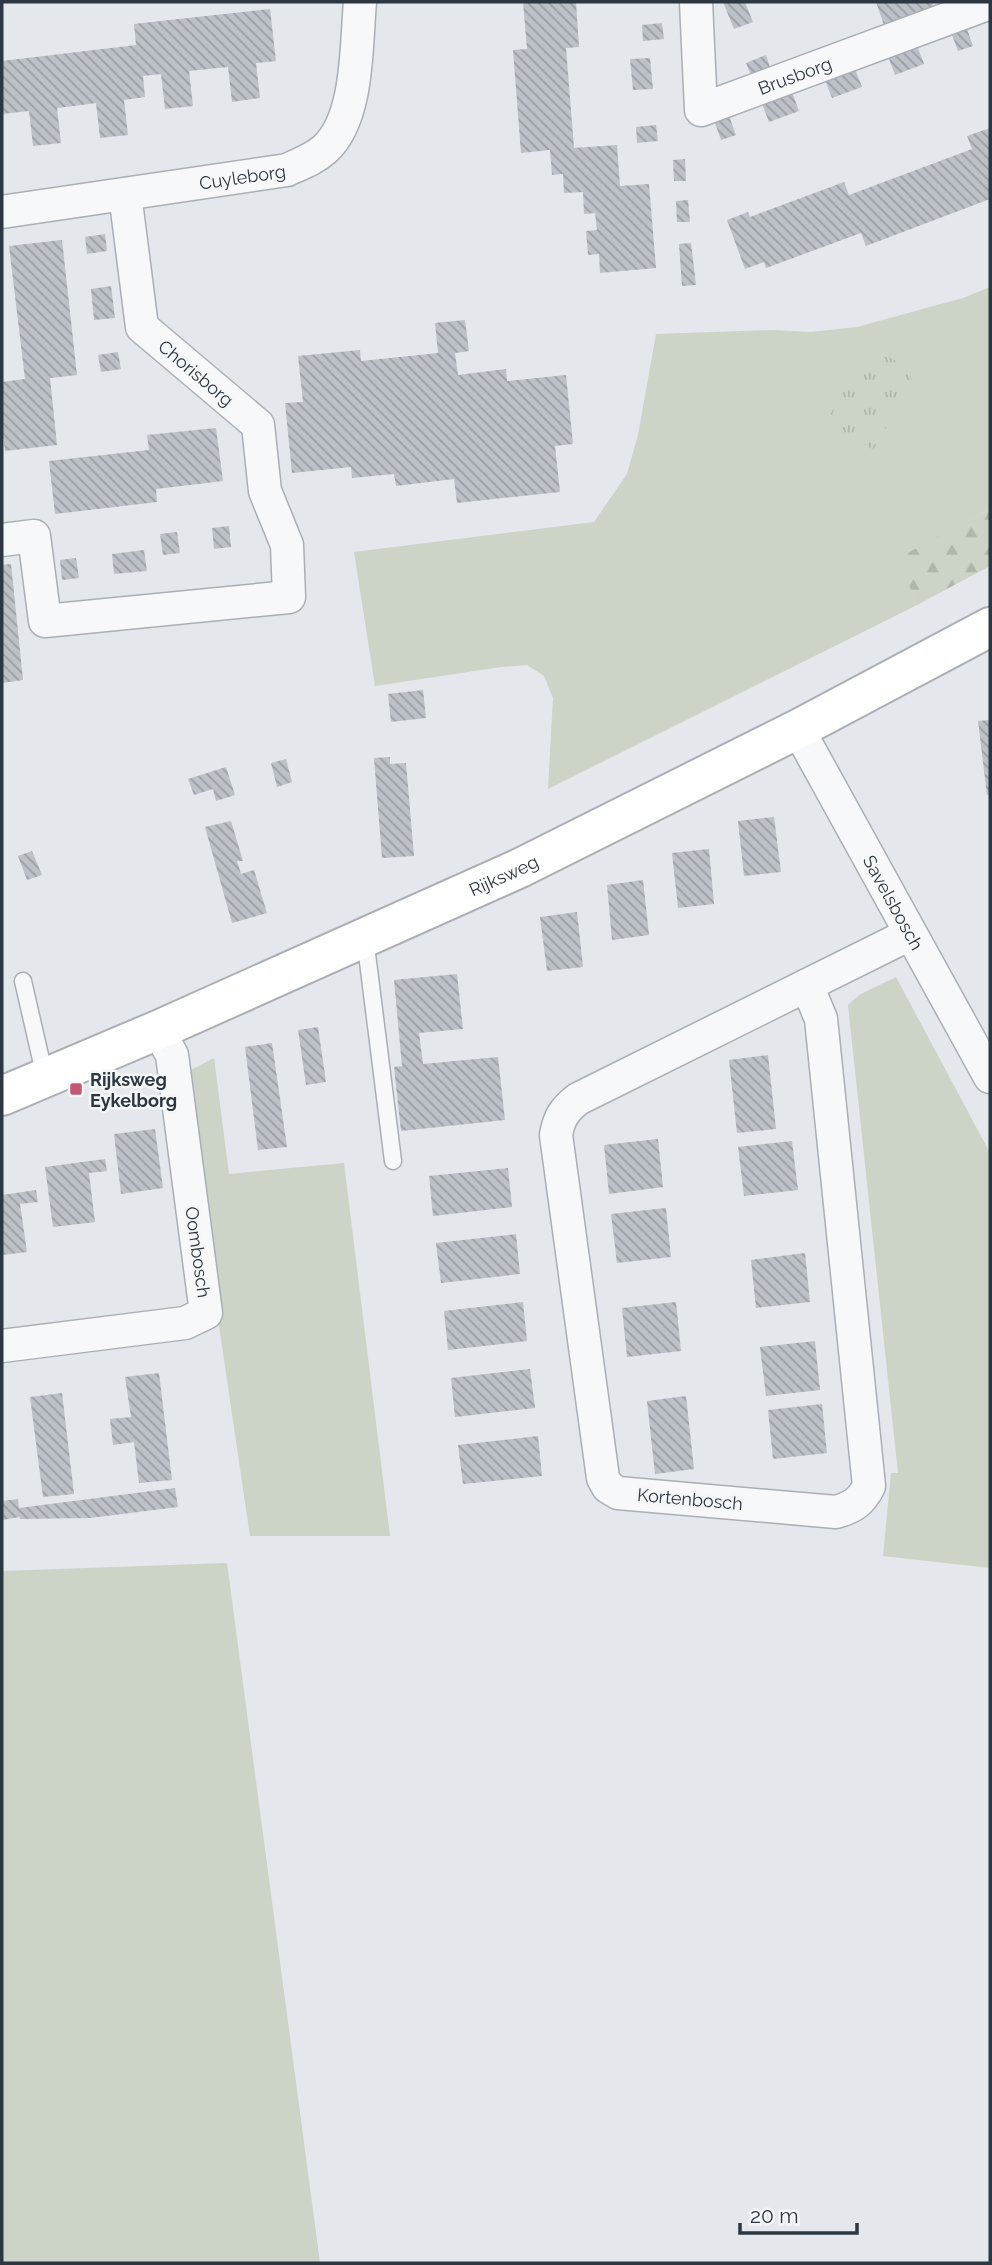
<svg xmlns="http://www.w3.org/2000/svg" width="992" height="2265" viewBox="0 0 992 2265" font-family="Raleway,sans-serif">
  <defs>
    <pattern id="forest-firs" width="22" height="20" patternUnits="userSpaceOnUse" patternTransform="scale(1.75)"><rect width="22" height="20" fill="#cbd4c6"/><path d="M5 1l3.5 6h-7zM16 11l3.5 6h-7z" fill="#afb7ab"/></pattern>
    <pattern id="park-tufts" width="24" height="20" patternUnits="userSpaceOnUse" patternTransform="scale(1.75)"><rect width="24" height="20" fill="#cbd4c6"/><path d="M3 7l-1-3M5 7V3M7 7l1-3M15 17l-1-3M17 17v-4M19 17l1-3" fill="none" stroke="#afb7ab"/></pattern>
    <pattern id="building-back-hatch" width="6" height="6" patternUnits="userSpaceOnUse" patternTransform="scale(1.75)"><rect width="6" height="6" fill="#bcc1c7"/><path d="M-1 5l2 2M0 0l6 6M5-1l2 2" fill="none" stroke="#999ea3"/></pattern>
  </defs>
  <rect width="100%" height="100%" fill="#e4e7eb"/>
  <g fill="#cbd4c6">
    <polygon points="990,287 990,509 899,558 917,605 548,789 553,698 544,676 527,665 501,667 375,686 354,552 594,522 627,474 638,435 656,334 773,330 811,332 857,327 963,298"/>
    <polygon points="896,977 990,1153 990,1568 883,1556 891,1473 898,1473 848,1005 859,995"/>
    <polygon points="214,1058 229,1174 344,1163 390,1536 250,1536 198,1183 177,1077"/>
    <polygon points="227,1563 320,2263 2,2263 2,1571"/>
  </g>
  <polygon fill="url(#forest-firs)" points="990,509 990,566 917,605 898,558"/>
  <polygon fill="url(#park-tufts)" points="870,346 910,369 912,383 873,450 836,428 830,415"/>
  <g fill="url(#building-back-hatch)">
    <polygon points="523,2 576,2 579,47 566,48 574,148 617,145 620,186 649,184 656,268 600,273 599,254 588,255 586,231 597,230 595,213 584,214 583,192 564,193 563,174 552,175 550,150 521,153 513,50 527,49"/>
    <polygon points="723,2 745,2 753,22 734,29"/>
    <polygon points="876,2 932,2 935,10 885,28"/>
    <polygon points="270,9 276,61 256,63 260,98 232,102 228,67 189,71 193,106 165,109 161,74 143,76 145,97 124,100 128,135 100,138 96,103 74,106 57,108 61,143 33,146 29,111 2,114 2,61 136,45 134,24"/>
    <polygon points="662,23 664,39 643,41 642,25"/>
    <polygon points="966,26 973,46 958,51 951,32"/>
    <polygon points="917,45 924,64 895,75 888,56"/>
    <polygon points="766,55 771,71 752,78 746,63"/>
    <polygon points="650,58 653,89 633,90 630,59"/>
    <polygon points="855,69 862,87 832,98 825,80"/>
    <polygon points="792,92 799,111 769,122 762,104"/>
    <polygon points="729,116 736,135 721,140 715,123"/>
    <polygon points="656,125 658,141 637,143 636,127"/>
    <polygon points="990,128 990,199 866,246 861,233 766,268 764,262 745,269 727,220 748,212 750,217 844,182 849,195 972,149 967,136"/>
    <polygon points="685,159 686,181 674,181 673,160"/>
    <polygon points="688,200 690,222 677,222 676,201"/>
    <polygon points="105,234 107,251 87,254 85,237"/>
    <polygon points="62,240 77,375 50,378 57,445 5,451 2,426 2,382 25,379 9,246"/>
    <polygon points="691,243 696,285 682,286 679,244"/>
    <polygon points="111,286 115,318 94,320 91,289"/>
    <polygon points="465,320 469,351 455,353 458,375 506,369 507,381 566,375 573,444 555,446 560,492 457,503 454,479 396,486 394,474 352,478 351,467 292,473 285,403 303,402 298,356 360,350 361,361 438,353 435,323"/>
    <polygon points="118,352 121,369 101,372 98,355"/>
    <polygon points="216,428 223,481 156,489 157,502 55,514 49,461 149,450 147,435"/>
    <polygon points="229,526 231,547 214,549 212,528"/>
    <polygon points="177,532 180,553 163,555 160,534"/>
    <polygon points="144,550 147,571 114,574 112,554"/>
    <polygon points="76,558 79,578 62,580 60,560"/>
    <polygon points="11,564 23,680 2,683 2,565"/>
    <polygon points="423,690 426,718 391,722 388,694"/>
    <polygon points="990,720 990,794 987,795 978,721"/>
    <polygon points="390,757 390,764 406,763 414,856 382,858 374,758"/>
    <polygon points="286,759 292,782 277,787 271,763"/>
    <polygon points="226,767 235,795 216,801 213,789 194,795 188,779"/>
    <polygon points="774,817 781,872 744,876 738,821"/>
    <polygon points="231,821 243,861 237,861 241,874 254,870 267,913 232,923 205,827"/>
    <polygon points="709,849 714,904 678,908 672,853"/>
    <polygon points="32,851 42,875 27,880 18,856"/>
    <polygon points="643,880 649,935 612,940 607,885"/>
    <polygon points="577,912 583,967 547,971 540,917"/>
    <polygon points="457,974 463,1029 419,1033 423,1064 498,1057 505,1120 401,1131 394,1067 402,1066 394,980"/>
    <polygon points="318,1027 326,1082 306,1085 298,1030"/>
    <polygon points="272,1043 287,1147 258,1150 245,1047"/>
    <polygon points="768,1055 776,1129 737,1133 729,1060"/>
    <polygon points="155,1129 163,1188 121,1194 114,1134"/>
    <polygon points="658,1139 663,1187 609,1194 604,1145"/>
    <polygon points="792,1141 798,1190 744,1196 738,1147"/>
    <polygon points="105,1159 107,1171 89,1173 95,1222 53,1227 45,1167"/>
    <polygon points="508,1168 512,1207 433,1216 429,1176"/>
    <polygon points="36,1190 38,1202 20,1204 27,1252 2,1255 2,1195"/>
    <polygon points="666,1208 671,1257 617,1263 611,1214"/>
    <polygon points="516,1234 520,1274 441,1283 436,1243"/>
    <polygon points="805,1253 810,1302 756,1308 751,1260"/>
    <polygon points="523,1302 527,1341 448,1350 444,1311"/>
    <polygon points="676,1302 681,1351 627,1357 622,1308"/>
    <polygon points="815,1341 820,1390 766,1396 760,1347"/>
    <polygon points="530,1369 535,1408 455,1417 451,1378"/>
    <polygon points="159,1373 172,1480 139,1483 134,1442 113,1445 110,1419 131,1417 125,1377"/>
    <polygon points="62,1393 74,1494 43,1497 30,1397"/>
    <polygon points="686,1396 694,1469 655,1474 647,1401"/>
    <polygon points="822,1404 827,1453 773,1459 768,1410"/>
    <polygon points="538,1436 542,1476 463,1484 458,1445"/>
    <polygon points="175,1488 178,1507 90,1518 20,1519 20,1517 2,1520 2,1501 18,1499 19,1508"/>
  </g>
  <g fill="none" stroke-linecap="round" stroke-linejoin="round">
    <defs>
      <g id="lane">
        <polyline points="365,938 393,1161"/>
        <polyline points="23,981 45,1077"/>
      </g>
      <g id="street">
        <path id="s1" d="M 696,2 L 701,110 L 990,3"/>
        <path id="s2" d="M 2,212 L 287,170 C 300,164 314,159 325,149 C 359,118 356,45 360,2"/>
        <polyline points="2,540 34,536 45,621 289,597 287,545 265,491 258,425 142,327 125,194"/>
        <path id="s3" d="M 798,729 L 990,1077"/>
        <path d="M 807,985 L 821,1019 L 869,1486 C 861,1502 853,1507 836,1512 L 618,1493 L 608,1487 L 603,1478 L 556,1135 C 559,1118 564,1110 578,1099 L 910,934"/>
        <polyline points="2,1346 185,1323 206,1313 172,1055 158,1030"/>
      </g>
      <g id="secondary">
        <path id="s4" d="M 2,1096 L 158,1030 L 520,868 L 798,729 L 990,627"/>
      </g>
    </defs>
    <use href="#lane" stroke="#a9afb5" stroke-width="19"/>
    <use href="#street" stroke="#a9afb5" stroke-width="35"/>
    <use href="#secondary" stroke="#a9afb5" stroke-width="42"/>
    <use href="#lane" stroke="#f7f8f9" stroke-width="16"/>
    <use href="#street" stroke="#f7f8f9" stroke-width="32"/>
    <use href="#secondary" stroke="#fff" stroke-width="38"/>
  </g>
  <rect fill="#c35672" stroke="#f4f6f8" stroke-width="2.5" x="69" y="1082" width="14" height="14" rx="3.5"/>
  <g text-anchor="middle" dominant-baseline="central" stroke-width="5" stroke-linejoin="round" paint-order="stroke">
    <g font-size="18" fill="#2d3742" stroke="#f4f6f8">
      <text stroke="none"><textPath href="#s1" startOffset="208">Brusborg</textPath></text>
      <text stroke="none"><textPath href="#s2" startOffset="243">Cuyleborg</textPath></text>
      <text transform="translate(196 373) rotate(40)">Chorisborg</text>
      <text stroke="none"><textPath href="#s4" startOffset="548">Rijksweg</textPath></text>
      <text stroke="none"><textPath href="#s3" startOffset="198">Savelsbosch</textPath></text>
      <text transform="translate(198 1252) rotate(82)">Oombosch</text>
      <text transform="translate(690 1499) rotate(5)">Kortenbosch</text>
    </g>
    <g font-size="18" font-weight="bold" fill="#2d3742" stroke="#f4f6f8" text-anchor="start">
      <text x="90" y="1079">Rijksweg<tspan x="90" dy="21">Eykelborg</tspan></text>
    </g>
  </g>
  <rect width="992" height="2265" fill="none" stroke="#2d3742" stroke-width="7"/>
  <path d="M740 2223v10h117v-10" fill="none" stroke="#2d3742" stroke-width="3.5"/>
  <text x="750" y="2223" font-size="21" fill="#2d3742" stroke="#f4f6f8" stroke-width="5" paint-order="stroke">20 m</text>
</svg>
